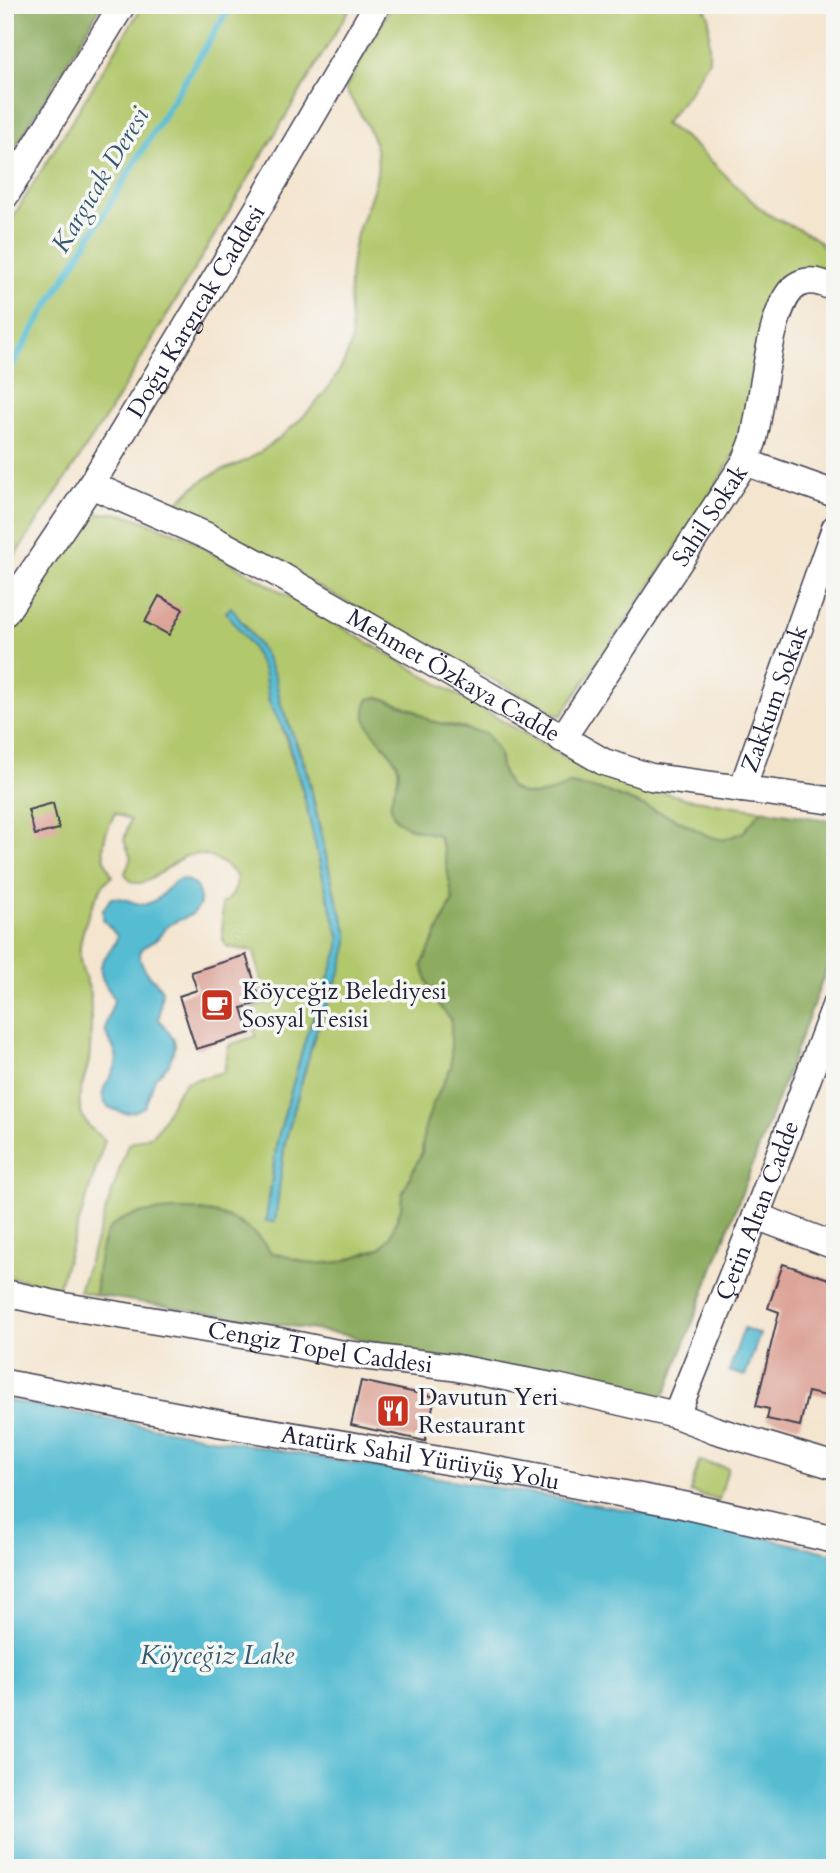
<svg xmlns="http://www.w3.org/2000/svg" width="840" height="1873" viewBox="0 0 840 1873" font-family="Cardo,serif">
  <rect width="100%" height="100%" fill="#f6f6f2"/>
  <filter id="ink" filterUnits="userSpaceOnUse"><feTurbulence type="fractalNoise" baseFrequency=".0143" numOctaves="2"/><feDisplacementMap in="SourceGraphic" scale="14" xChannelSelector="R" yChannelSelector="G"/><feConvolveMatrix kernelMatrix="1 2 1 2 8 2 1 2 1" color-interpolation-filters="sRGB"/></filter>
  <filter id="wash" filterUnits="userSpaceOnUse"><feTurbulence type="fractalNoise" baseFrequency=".00686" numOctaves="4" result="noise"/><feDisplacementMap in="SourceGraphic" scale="28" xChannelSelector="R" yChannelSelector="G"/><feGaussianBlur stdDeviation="1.57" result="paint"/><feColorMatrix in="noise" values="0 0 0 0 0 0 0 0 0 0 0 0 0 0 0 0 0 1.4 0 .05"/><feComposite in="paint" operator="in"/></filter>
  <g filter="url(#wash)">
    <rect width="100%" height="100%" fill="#f4e5cf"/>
    <g fill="#b2c86d" stroke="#6a7554" stroke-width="2" fill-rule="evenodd">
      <polygon points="143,5 352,5 108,414 5,571 5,230"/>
      <path d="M 392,5 L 703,5 L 709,16 L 709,60 L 691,90 L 664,124 C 704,146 729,184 765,212 C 781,224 807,229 821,244 C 828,253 829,264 831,275 L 784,281 L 774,290 L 764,314 L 755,353 L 744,437 L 701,511 L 561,716 L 172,509 C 183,496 197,483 212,475 C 223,469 236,466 247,460 C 287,437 339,389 351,343 C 353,333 350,321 350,311 C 349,287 350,265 355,242 C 359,223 369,205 374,186 C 387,146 364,121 345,89 Z"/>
      <path d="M 115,513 L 130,516 L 183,535 L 556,752 L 598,772 L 637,785 L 688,799 L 762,810 L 744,832 L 723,840 L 708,836 L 674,818 L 605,791 L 570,784 L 552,792 L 537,795 L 523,794 L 511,788 L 505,778 L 501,769 L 499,753 L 466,728 L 430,721 L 414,710 L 379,697 L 387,749 L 398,765 L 403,825 L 438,835 L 444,851 L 453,900 L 422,965 L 451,1020 L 451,1067 L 424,1131 L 423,1152 L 402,1194 L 401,1208 L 390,1238 L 381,1247 L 341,1262 L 312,1264 L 270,1252 C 241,1209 199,1207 152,1212 L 98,1268 L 95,1295 L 79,1291 L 128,1144 L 152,1135 L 159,1127 L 177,1093 L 186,1082 L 224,1072 L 229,1045 L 256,1036 L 248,1011 L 266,1002 L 254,951 L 227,947 L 223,940 L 222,904 C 233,897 236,889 237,877 C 225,862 204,849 184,857 C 169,863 136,901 125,873 L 131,858 L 124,840 L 130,820 L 115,813 C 108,827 100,844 105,860 C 107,865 110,871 112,876 C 95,889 77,938 80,959 C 81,971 89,983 90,995 C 92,1013 91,1042 89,1060 C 86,1078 76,1093 81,1112 C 85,1125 95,1133 105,1140 L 58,1288 L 5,1276 L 5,637 L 62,544 L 82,524 L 96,514 ZM 226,612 L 244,623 L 264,653 L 275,677 L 281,705 L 307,769 L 334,891 L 348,934 L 342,967 L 315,1034 L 285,1142 L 274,1222 L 266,1220 L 277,1141 L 306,1037 L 332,968 L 339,947 L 339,936 L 327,894 L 303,792 L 264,671 L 251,646 Z"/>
      <polygon points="699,1461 728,1468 719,1500 690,1492"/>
    </g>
    <g fill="#8dac60" stroke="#58674e" stroke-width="2">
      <polygon points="5,5 102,5 5,165"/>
      <path d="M 379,697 L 414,710 L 430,721 L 486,734 L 499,753 L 501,769 L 505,778 L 511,788 L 523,794 L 537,795 L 552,792 L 570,784 L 605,791 L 674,818 L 708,836 L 723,840 L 744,832 L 762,810 L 835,821 L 835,947 L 667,1390 L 655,1408 L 459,1367 L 346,1335 L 95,1295 C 97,1277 99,1239 111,1227 C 124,1215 144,1212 161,1211 C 204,1207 245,1214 270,1252 L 312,1264 L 341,1262 L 381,1248 L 390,1238 L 401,1208 L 402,1194 L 422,1152 L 424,1131 L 432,1106 L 451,1067 L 451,1020 L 432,996 L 422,965 L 453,900 L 444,851 L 438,835 C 423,831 398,829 392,812 C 386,795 404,780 397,764 C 388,742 353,725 369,699 Z"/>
    </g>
    <g fill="#55bcd2" stroke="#3c6f86" stroke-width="2">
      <polygon points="231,607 264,653 275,677 281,705 306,769 334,891 348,934 348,943 342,967 315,1034 285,1142 275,1222 266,1221 277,1141 306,1037 332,968 339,947 339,936 327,894 303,792 286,735 269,702 264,671 251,646 226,612"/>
      <path d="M 179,879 C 195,880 200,889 200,904 C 192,919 182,917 169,925 C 164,928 162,934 158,938 C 152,944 139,945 140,957 C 140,969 156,980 162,990 L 159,1019 L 174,1040 L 175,1046 L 169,1064 L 155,1078 L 145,1106 C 131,1116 122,1114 107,1106 C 95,1089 112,1081 116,1065 C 119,1052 110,1044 106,1033 C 104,1024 112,1009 114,1000 C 111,991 102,983 101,973 C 98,958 116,950 117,936 L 103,919 L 103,910 L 111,898 C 126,896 135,906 146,904 C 160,902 167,886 179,879 Z"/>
      <polygon points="744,1328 760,1334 745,1376 729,1371"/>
      <polygon points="5,1400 287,1452 692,1521 835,1554 835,1868 5,1868"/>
    </g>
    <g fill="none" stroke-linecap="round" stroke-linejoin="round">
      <polyline stroke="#55bcd2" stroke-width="7" points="5,376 231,5"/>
    </g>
    <g id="blocks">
      <g fill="#dda499">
        <polygon points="159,596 183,609 169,635 145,622"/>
        <polygon points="53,803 59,829 35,835 28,810"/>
        <polygon points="246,955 261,1002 242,1008 250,1033 196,1049 179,996 197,990 191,972"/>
        <polygon points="783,1264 835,1281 835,1398 808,1392 800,1426 767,1419 769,1409 756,1406 779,1312 768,1308"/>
        <polygon points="361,1381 435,1397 425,1441 351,1425"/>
      </g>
    </g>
  </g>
  <g filter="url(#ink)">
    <use href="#blocks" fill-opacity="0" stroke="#423f51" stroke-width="2"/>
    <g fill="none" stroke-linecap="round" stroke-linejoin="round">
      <defs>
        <g id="minor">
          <polyline points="5,196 122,5"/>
          <polyline points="745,462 835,494"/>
          <path id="s1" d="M 91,485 L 207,536 L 273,571 L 604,762 L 651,777 L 835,801"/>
          <path id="s2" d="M 5,613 L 91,485 L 260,205 L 377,5"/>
          <path id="s3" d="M 562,739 L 745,462 C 748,455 751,448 753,442 C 763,408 768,298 799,284 C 812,278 822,283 835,288"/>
          <path id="s4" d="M 742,789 L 835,528"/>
          <polyline points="756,1216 835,1246"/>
          <path id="s5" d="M 5,1293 L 64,1306 L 279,1341 L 337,1353 L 452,1367 L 557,1387 L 676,1415 L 715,1430 L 835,1466"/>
          <path id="s6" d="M 5,1383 L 217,1423 L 476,1466 L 683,1505 L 835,1540"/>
          <path id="s7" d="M 676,1415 L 756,1216 L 835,1006"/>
        </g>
      </defs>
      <use href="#minor" stroke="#423f51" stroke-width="29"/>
      <use href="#minor" stroke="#fff" stroke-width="26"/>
    </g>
  </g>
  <defs>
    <symbol id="cafe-square" viewBox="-11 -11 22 22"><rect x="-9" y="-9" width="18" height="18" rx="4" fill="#c8321e" stroke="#f6f6f2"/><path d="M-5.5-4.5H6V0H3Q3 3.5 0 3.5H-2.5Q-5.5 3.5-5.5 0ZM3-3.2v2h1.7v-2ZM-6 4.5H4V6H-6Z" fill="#fff"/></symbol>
    <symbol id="restaurant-square" viewBox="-11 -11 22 22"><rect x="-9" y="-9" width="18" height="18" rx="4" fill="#c8321e" stroke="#f6f6f2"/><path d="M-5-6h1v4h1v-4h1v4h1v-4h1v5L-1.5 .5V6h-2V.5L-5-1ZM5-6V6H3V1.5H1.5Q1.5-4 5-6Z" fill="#fff"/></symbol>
  </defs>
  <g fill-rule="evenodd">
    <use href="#cafe-square" x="198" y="986" width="38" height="38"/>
    <use href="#restaurant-square" x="374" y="1392" width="38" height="38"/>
  </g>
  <g text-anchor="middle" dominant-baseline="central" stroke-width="7" stroke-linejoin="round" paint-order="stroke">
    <g font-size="24" fill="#22223b" stroke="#f6f6f2">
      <text stroke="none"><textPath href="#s2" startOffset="357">Doğu Kargıcak Caddesi</textPath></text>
      <text stroke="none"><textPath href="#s3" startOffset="268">Sahil Sokak</textPath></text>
      <text stroke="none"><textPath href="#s1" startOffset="410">Mehmet Özkaya Cadde</textPath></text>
      <text stroke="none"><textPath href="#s4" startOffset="96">Zakkum Sokak</textPath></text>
      <text stroke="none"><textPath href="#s7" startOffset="220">Çetin Altan Cadde</textPath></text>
      <text stroke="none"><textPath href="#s5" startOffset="320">Cengiz Topel Caddesi</textPath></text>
      <text stroke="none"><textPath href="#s6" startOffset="422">Atatürk Sahil Yürüyüş Yolu</textPath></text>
    </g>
    <g font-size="24" fill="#22223b" stroke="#f6f6f2" text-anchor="start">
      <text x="242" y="991">Köyceğiz Belediyesi<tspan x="242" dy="28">Sosyal Tesisi</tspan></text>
      <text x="418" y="1397">Davutun Yeri<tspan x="418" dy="28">Restaurant</tspan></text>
    </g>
    <g font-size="26" font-style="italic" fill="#345870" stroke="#f6f6f2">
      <text transform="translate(100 180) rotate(-59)">Kargıcak Deresi</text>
      <text x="217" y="1655">Köyceğiz Lake</text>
    </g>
  </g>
  <rect width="840" height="1873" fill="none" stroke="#f6f6f2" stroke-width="28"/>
</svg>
